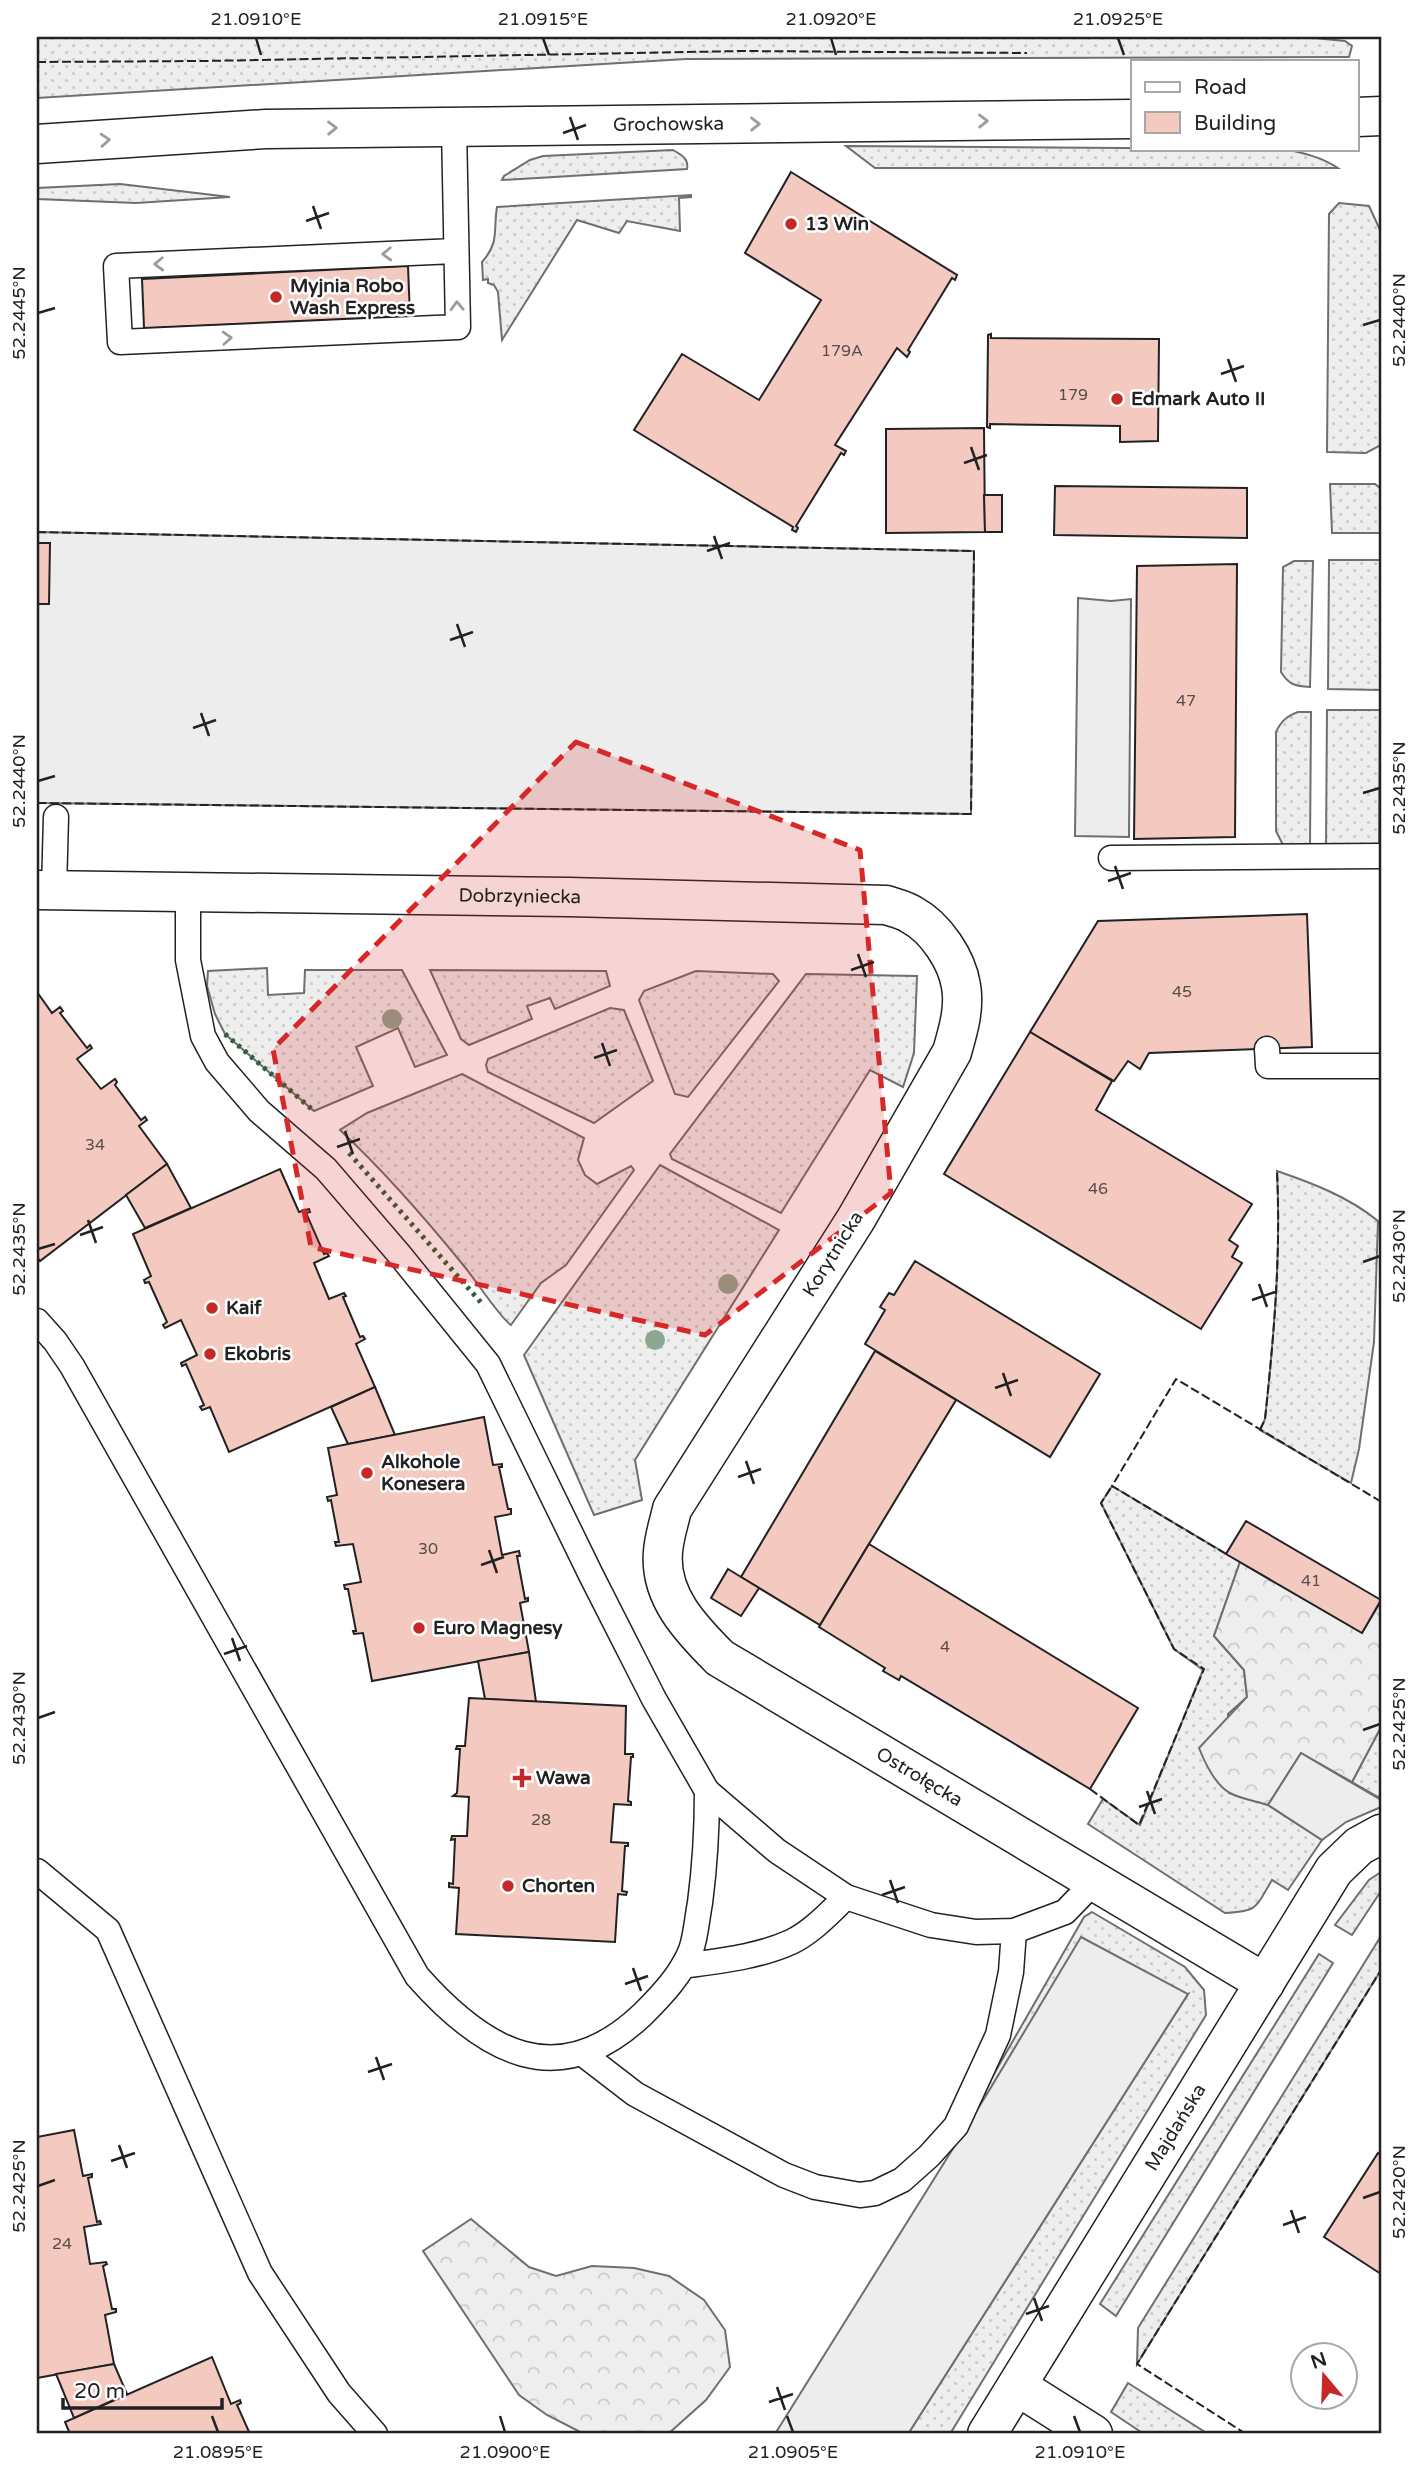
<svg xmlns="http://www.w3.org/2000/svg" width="1418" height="2471" viewBox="0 0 1418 2471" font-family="'Varela Round',sans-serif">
  <defs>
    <pattern id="grass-dots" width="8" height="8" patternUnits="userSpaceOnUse" patternTransform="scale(1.75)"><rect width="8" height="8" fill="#eee"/><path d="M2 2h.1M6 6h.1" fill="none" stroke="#ccc" stroke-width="1.8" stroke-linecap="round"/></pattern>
    <pattern id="forest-crowns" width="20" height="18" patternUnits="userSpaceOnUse" patternTransform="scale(1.75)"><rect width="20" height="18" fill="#eee"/><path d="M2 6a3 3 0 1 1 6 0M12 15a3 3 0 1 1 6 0" fill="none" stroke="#ccc"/></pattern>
  </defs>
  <rect width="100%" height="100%" fill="#fff"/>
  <g fill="url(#grass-dots)" stroke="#6f6f6f" stroke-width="2">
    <polygon points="37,37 1304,37 1345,41 1352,46 1349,57 1337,57 686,59 37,98"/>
    <path d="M 846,146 L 1284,149 C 1304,153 1321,157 1338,168 L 875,168 Z"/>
    <path d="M 673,150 C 682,155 689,159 687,169 L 502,180 L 504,176 L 530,160 L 543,156 Z"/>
    <polygon points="120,184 230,197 136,203 37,199 37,188"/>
    <path d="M 691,195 L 691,197 L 679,198 L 680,231 L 627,221 L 619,233 L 577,220 L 502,340 L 498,292 L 494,285 L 488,283 L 488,279 L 483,280 L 482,262 C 500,242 493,230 497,207 Z"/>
    <polygon points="1339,203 1369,206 1381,232 1381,445 1366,453 1327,452 1329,214"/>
    <polygon points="1330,484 1375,484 1380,488 1380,533 1332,533"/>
    <polygon points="1329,560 1381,560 1381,690 1328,689"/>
    <path d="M 1294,561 L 1313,561 L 1310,687 C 1295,686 1289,685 1281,672 L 1283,567 Z"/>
    <polygon points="1327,710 1380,710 1379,847 1326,847"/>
    <path d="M 1298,712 L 1311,712 L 1310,849 L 1283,845 L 1276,831 L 1276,732 C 1281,721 1287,716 1298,712 Z"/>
    <polygon points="267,968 268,995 304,993 305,970 402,970 447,1055 415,1067 398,1028 356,1047 373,1086 314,1111 225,1034 215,1014 207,986 208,971"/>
    <polygon points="430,970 606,971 610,986 555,1009 550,998 527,1006 532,1019 469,1045 461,1039"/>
    <polygon points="696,971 773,974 779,981 688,1097 675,1094 639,1000 644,991"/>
    <polygon points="806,974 917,976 914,1053 903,1087 870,1070 781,1213 672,1159 670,1154"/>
    <polygon points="610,1008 624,1010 653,1081 594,1123 488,1072 486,1065 488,1059"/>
    <path d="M 462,1074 L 584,1138 L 578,1160 L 585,1175 L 597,1184 L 631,1166 L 634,1170 L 566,1265 L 541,1283 L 511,1325 C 500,1318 475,1279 464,1266 C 425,1218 385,1172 340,1130 L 367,1113 Z"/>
    <polygon points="660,1165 779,1230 635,1460 642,1500 594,1515 524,1355"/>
    <path d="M 1277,1171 C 1312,1183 1349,1197 1378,1221 L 1374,1342 L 1359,1449 L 1351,1483 L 1260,1430 L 1265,1419 C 1274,1335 1281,1256 1277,1171 Z"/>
    <path d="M 1112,1486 L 1240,1562 L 1214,1636 L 1244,1670 L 1247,1697 L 1228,1714 L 1229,1793 L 1268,1805 L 1322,1840 L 1288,1890 L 1272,1880 C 1255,1908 1259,1911 1225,1913 L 1088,1824 L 1103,1799 L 1140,1825 L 1203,1670 L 1174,1649 L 1101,1503 Z"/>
    <polygon points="1381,1727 1381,1795 1378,1797 1352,1782"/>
    <polygon points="1381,1872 1381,1891 1352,1935 1335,1925 1369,1880"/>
    <polygon points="1092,1912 1185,1967 1204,1990 1206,2015 950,2434 908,2434 1188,1994 987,2094 983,2093 1084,1917"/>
    <polygon points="1381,1936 1381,1970 1137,2364 1138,2328"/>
    <polygon points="1319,1954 1333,1963 1116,2316 1100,2304"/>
    <polygon points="1128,2383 1208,2434 1144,2434 1111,2412"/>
  </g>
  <g fill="url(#forest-crowns)" stroke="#6f6f6f" stroke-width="2">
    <path d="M 1240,1562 L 1362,1633 L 1381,1601 L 1381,1727 L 1352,1782 L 1301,1753 L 1268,1805 C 1256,1801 1241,1799 1230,1793 C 1215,1785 1205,1763 1199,1748 L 1247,1697 L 1244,1670 L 1214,1636 Z"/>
    <polygon points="471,2219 529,2267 556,2276 592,2266 634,2268 669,2276 704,2300 725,2330 730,2367 706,2400 668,2434 584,2434 547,2415 519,2395 423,2251"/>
  </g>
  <g fill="#ededed" stroke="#6f6f6f" stroke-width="2">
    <polygon points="37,532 974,551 971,814 37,803"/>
    <polygon points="1078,598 1111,601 1131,599 1129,837 1075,836"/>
    <polygon points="1301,1753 1381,1800 1381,1807 1346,1822 1322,1840 1268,1805"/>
    <polygon points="1081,1937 1188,1994 908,2434 775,2434 987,2094"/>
  </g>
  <g fill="#f3c9c0" stroke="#222" stroke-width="2">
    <polygon points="791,172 957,275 955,280 952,278 908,350 910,352 907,357 897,348 835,445 846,451 844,455 841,453 796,526 798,528 796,532 792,530 793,527 634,430 682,354 759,400 821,300 745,253"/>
    <polygon points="408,266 410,316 144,328 142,279"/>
    <polygon points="991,334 991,338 1159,339 1158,441 1120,442 1120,426 990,424 990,428 987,427 988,338 988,335"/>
    <polygon points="984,428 985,532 886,533 886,429"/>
    <polygon points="1055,486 1247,488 1247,538 1054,535"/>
    <polygon points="984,495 1002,495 1002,532 985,532"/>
    <polygon points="37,543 50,543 49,604 37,604"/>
    <polygon points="1237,564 1235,837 1134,839 1137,566"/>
    <polygon points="1307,914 1312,1047 1149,1053 1140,1069 1128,1061 1114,1081 1030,1032 1098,921"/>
    <polygon points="37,992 52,1013 60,1007 63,1011 60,1013 87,1048 90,1045 92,1048 77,1059 101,1089 115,1079 117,1082 115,1085 141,1120 145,1117 147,1120 139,1126 167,1164 40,1261 37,1257"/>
    <polygon points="1030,1032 1112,1081 1096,1110 1252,1204 1229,1240 1238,1246 1232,1257 1242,1263 1201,1329 944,1174"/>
    <polygon points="167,1164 191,1208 145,1228 126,1195"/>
    <polygon points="280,1169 299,1212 309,1209 310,1212 306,1213 324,1254 327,1253 329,1256 314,1263 329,1299 344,1293 346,1296 343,1297 360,1337 363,1336 365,1339 356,1344 375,1387 229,1452 210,1407 202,1410 200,1407 204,1405 186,1364 182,1366 181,1363 197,1355 181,1320 165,1328 163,1325 167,1322 149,1282 145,1283 144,1280 151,1276 133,1234"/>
    <polygon points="915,1261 1100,1374 1050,1457 865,1344 885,1310 880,1307 889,1293 894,1295"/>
    <polygon points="875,1351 956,1400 820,1625 741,1577"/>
    <polygon points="375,1387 395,1435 348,1444 331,1407"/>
    <polygon points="484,1417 493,1465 502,1464 502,1467 499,1467 508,1509 511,1509 511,1514 495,1517 502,1555 519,1551 520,1556 517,1556 525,1599 528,1598 528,1601 520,1603 529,1652 372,1681 363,1633 354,1634 353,1631 356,1631 348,1589 345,1589 344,1585 361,1582 353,1544 336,1546 335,1542 339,1542 331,1500 328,1501 327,1497 337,1495 328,1448"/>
    <polygon points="1246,1521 1381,1600 1362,1633 1226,1554"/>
    <polygon points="869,1544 1138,1708 1090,1789 901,1676 899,1680 883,1671 885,1668 819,1627"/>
    <polygon points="728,1569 759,1588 741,1616 711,1598"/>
    <polygon points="529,1652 536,1702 485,1699 478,1661"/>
    <polygon points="469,1698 626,1706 625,1754 633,1754 633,1757 631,1757 628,1801 631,1802 631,1805 614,1804 611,1842 628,1843 628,1846 625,1846 622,1891 627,1892 626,1895 618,1894 615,1942 456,1934 459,1888 449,1887 449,1883 453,1884 455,1839 451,1840 452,1836 467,1836 469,1797 453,1796 457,1793 460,1749 456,1749 457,1746 465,1746"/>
    <polygon points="74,2130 83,2176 92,2174 92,2177 88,2178 97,2222 100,2221 101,2224 84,2227 90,2264 106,2262 107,2264 103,2266 112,2309 116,2309 116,2312 105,2315 114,2364 37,2378 37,2137"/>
    <polygon points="1378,2153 1381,2155 1381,2274 1324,2237"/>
    <polygon points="212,2357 231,2404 240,2400 241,2403 237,2405 250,2434 70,2434 65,2422"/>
    <polygon points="114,2364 127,2394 74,2418 56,2374"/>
  </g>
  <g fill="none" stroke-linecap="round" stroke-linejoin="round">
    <defs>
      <g id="lane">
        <polyline points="454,127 458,327 120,342 116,266 455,251"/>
        <polyline points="1111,858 1381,856"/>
        <polyline points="54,889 56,817"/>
        <polyline points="188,892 188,960 203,1036 217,1062 259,1111 326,1169 399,1254 488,1364 591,1575 654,1699 707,1791 777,1851 846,1897 931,1925 976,1932 1014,1931 1065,1912 1094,1882"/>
        <polyline points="1267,1049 1268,1066 1381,1066"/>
        <path d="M 37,1321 L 55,1341 L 72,1366 L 417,1976 C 484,2052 558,2095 643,2014 C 661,1996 682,1974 691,1950 C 696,1936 697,1918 700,1903 C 705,1865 707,1829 707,1791"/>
        <polyline points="37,1871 108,1930 260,2273 339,2393 375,2434"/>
        <path d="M 683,1966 C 718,1961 758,1957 791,1942 C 812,1932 829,1913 846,1897"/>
        <polyline points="583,2054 635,2094 784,2175 815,2187 860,2195 875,2193 902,2180 929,2156 956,2126 998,2035 1011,1972 1014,1931"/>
      </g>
      <g id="street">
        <path id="s1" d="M 37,890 L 569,897 L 886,905 C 895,908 905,910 912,915 C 936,928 957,960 961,986 C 965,1008 958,1031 952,1052 L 856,1219 L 672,1509 C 669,1523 664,1537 663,1552 C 659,1596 691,1629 720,1658 L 1265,1983"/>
        <polyline points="1017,2386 1093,2434"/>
        <path id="s2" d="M 987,2434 L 1334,1870 L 1359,1846 L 1381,1834"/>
      </g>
      <g id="secondary">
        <polyline points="1357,117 1381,116"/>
        <path id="s3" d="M 37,144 L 266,129 L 1133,119"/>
      </g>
    </defs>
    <use href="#lane" stroke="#222" stroke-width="27"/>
    <use href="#street" stroke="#222" stroke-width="41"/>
    <use href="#secondary" stroke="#222" stroke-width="41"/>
    <use href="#lane" stroke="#fff" stroke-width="24"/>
    <use href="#street" stroke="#fff" stroke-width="38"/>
    <use href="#secondary" stroke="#fff" stroke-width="38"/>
    <g stroke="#2f5e38" stroke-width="5" stroke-dasharray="3.5 5" stroke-linecap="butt">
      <polyline points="225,1034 314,1111"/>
      <polyline points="349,1153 484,1306"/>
    </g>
    <g stroke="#222" stroke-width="2" stroke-dasharray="9 3.5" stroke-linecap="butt">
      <polyline points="37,62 204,61 743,51 1027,53"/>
      <polyline points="37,532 974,551 971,814 37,803"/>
      <path d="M 1260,1430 L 1265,1419 C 1274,1335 1281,1256 1277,1171"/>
      <polyline points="1226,1554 1112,1486 1176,1379 1380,1501 1381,1576"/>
      <polyline points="1090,1789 1139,1825 1204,1669 1174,1649 1101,1503 1112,1486"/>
      <polyline points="1246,2434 1137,2364 1381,1970"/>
    </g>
  </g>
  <g fill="#8da692">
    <circle cx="392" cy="1019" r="10"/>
    <circle cx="728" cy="1284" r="10"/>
    <circle cx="655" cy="1340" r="10"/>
  </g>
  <defs><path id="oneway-chevron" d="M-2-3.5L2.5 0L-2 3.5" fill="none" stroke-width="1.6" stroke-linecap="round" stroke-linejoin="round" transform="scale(1.75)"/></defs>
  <g stroke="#9c9c9c">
    <use href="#oneway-chevron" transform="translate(983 121) rotate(-1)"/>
    <use href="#oneway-chevron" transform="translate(755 124) rotate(-1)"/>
    <use href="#oneway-chevron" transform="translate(332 128) rotate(-1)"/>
    <use href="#oneway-chevron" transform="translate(105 140) rotate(-4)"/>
    <use href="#oneway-chevron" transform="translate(387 254) rotate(178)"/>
    <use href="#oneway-chevron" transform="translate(159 264) rotate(178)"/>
    <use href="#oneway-chevron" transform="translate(457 306) rotate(-92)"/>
    <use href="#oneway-chevron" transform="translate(227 338) rotate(-3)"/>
  </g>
  <path fill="#d62828" fill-opacity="0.2" stroke="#d62828" stroke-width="5" stroke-dasharray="14 9" stroke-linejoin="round" d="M 576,742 L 860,850 L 891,1193 L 705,1335 L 311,1247 L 273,1049 Z"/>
  <path fill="none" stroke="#222" stroke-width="2.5" d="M 256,38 L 261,55M 543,38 L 549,55M 831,38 L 836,55M 1118,38 L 1124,55M 570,117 L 578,140M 563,133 L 586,125M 313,206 L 321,229M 306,221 L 329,213M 38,313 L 55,308M 1363,325 L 1380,320M 1228,359 L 1236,382M 1221,374 L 1244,366M 971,447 L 979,470M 964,463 L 987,455M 714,536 L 722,559M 707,551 L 730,543M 457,624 L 465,647M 450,640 L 473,632M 201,713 L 209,736M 193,728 L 216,720M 38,781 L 55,776M 1363,793 L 1380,788M 1115,866 L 1123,889M 1108,881 L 1131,873M 858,954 L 866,977M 851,970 L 874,962M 602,1043 L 610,1066M 594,1058 L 617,1050M 345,1131 L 353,1154M 337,1147 L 360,1139M 88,1220 L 96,1243M 80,1235 L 103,1227M 38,1249 L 55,1244M 1363,1262 L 1380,1256M 1259,1284 L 1267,1307M 1252,1300 L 1275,1292M 1003,1373 L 1011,1396M 995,1388 L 1018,1380M 746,1461 L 754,1484M 738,1477 L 761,1469M 489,1550 L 497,1573M 481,1565 L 504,1557M 232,1638 L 240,1661M 224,1654 L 247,1646M 38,1718 L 55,1712M 1363,1730 L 1380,1724M 1147,1791 L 1155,1814M 1139,1807 L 1162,1799M 890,1880 L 898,1903M 882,1895 L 905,1887M 633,1968 L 641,1991M 625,1984 L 648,1976M 376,2057 L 384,2080M 368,2072 L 392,2064M 119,2145 L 127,2168M 111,2161 L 135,2153M 38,2186 L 55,2180M 1363,2198 L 1380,2192M 1291,2210 L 1299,2233M 1283,2225 L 1306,2217M 1034,2298 L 1042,2321M 1026,2314 L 1049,2306M 777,2387 L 785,2410M 769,2402 L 793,2394M 212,2416 L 218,2432M 500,2416 L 505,2432M 787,2416 L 793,2432M 1074,2416 L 1080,2432"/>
  <g fill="#c62828" stroke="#fff" stroke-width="2.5">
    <circle cx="791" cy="224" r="7"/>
    <circle cx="276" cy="297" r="7"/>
    <circle cx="1117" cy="399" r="7"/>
    <circle cx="212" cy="1308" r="7"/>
    <circle cx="210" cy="1354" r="7"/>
    <circle cx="367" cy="1473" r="7"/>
    <circle cx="419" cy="1628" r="7"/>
    <path d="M518.5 1767.5h7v7h7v7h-7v7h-7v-7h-7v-7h7z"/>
    <circle cx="508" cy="1886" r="7"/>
  </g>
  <g text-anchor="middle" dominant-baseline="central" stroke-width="5" stroke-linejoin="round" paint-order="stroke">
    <g font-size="16" fill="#564c4a">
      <text x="842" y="351">179A</text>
      <text x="1073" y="395">179</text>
      <text x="1186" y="701">47</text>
      <text x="1182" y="992">45</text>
      <text x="95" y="1145">34</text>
      <text x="1098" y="1189">46</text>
      <text x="428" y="1549">30</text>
      <text x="1311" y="1581">41</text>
      <text x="945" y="1647">4</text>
      <text x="541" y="1820">28</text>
      <text x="62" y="2244">24</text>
    </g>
    <g font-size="19" fill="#222" stroke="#fff">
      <text stroke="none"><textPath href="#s3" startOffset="632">Grochowska</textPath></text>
      <text stroke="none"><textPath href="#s1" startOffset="483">Dobrzyniecka</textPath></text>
      <text transform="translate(833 1254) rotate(-58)">Korytnicka</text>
      <text stroke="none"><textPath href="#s1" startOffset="1970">Ostrołęcka</textPath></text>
      <text stroke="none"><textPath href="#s2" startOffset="360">Majdańska</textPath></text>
    </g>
    <g font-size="19" font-weight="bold" fill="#222" stroke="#fff" text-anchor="start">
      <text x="805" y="224">13 Win</text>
      <text x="290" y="286">Myjnia Robo<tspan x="290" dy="22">Wash Express</tspan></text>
      <text x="1131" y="399">Edmark Auto II</text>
      <text x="226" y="1308">Kaif</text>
      <text x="224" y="1354">Ekobris</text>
      <text x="381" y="1462">Alkohole<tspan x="381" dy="22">Konesera</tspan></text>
      <text x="433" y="1628">Euro Magnesy</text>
      <text x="536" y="1778">Wawa</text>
      <text x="522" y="1886">Chorten</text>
    </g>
  </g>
  <rect width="1418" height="2471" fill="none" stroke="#ffffff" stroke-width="77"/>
  <rect x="1131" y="60" width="228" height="91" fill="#ffffff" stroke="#a7a7a7" stroke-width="2"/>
  <rect x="1145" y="82" width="35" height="10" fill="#ffffff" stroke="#a7a7a7" stroke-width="2"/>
  <text x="1194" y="94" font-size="21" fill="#222222">Road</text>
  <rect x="1145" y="112" width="35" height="21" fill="#f3c9c0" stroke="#a7a7a7" stroke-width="2"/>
  <text x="1194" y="130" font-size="21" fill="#222222">Building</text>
  <g transform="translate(1324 2376) rotate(341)"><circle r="33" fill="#ffffff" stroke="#a7a7a7" stroke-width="2"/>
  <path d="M0-5L12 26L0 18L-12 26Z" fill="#c62828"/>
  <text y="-10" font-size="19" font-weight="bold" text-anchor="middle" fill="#222222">N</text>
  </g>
  <path d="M63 2398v10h159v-10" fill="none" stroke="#222222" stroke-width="3.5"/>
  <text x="74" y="2398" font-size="21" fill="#222222" stroke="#ffffff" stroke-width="5" paint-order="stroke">20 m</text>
  <rect x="38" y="38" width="1342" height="2394" fill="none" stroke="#222" stroke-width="2.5"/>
  <g font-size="18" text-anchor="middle" fill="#222">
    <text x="256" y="25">21.0910°E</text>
    <text x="543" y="25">21.0915°E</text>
    <text x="831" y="25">21.0920°E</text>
    <text x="1118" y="25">21.0925°E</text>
    <text transform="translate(19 313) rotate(-90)" y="6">52.2445°N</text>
    <text transform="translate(1399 320) rotate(-90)" y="6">52.2440°N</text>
    <text transform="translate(19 781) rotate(-90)" y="6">52.2440°N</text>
    <text transform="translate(1399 788) rotate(-90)" y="6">52.2435°N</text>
    <text transform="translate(19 1249) rotate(-90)" y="6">52.2435°N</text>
    <text transform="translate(1399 1256) rotate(-90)" y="6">52.2430°N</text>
    <text transform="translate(19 1718) rotate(-90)" y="6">52.2430°N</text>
    <text transform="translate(1399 1724) rotate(-90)" y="6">52.2425°N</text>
    <text transform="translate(19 2186) rotate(-90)" y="6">52.2425°N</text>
    <text transform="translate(1399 2192) rotate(-90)" y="6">52.2420°N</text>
    <text x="218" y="2458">21.0895°E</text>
    <text x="505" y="2458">21.0900°E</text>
    <text x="793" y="2458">21.0905°E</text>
    <text x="1080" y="2458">21.0910°E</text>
  </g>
</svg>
